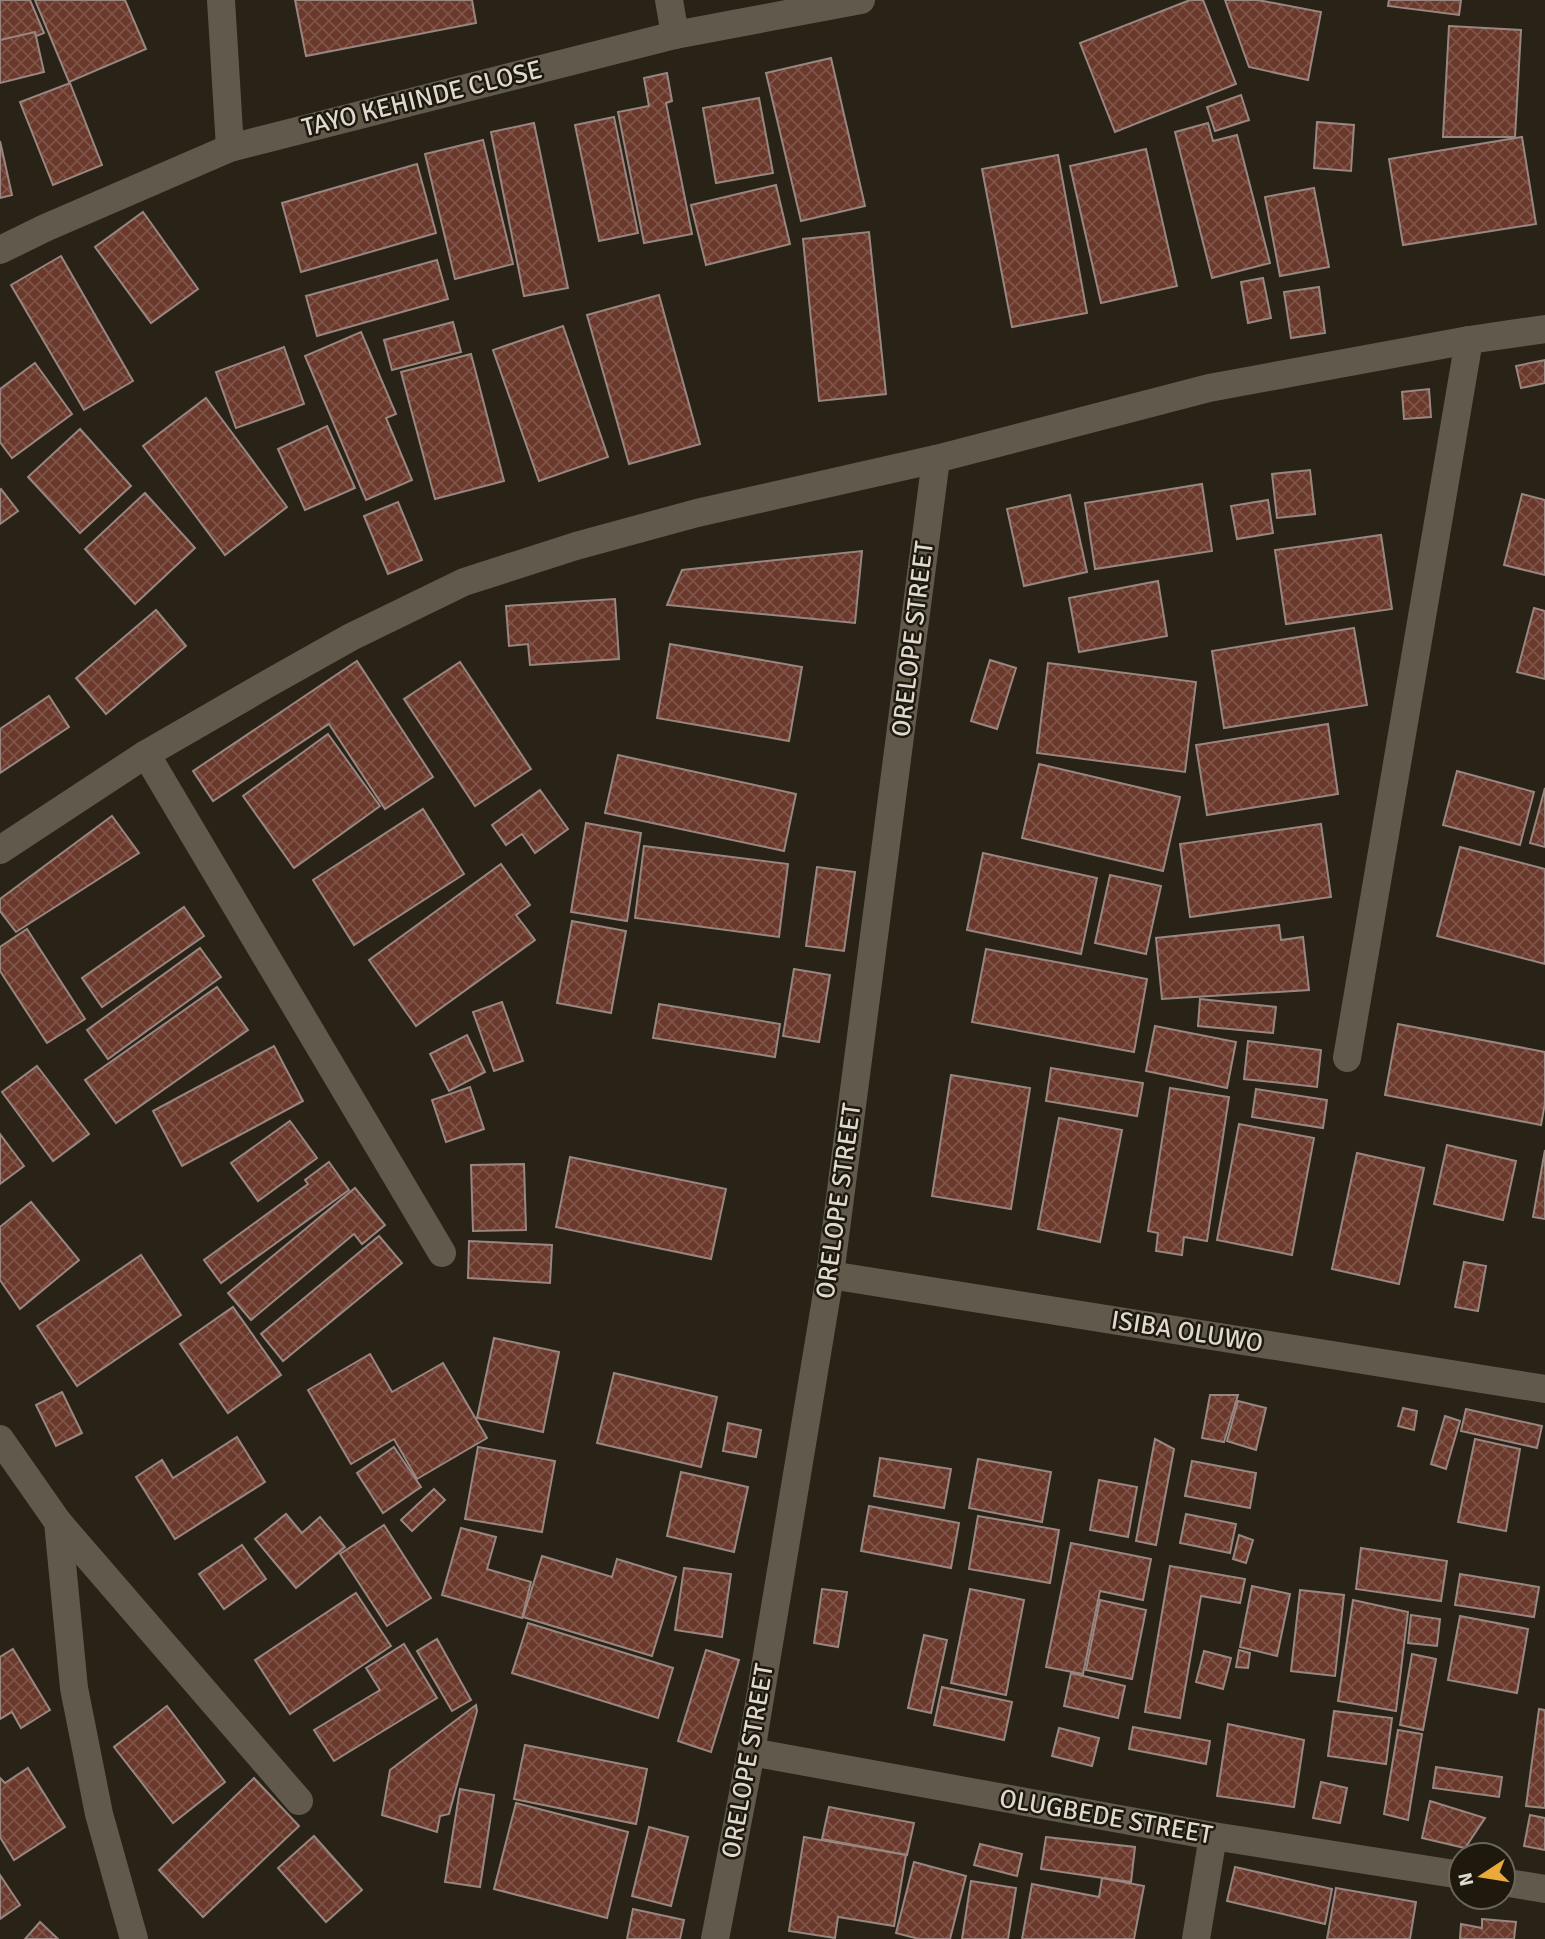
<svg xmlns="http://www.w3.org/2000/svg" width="1545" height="1939" viewBox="0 0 1545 1939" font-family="Signika,sans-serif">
  <defs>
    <pattern id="building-cross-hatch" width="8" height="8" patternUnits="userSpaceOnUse" patternTransform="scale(1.75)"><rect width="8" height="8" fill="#6a392b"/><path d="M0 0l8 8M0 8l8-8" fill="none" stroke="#7f5549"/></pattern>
  </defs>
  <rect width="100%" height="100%" fill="#282316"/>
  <g fill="url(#building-cross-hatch)" stroke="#998681" stroke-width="2">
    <polygon points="0,0 30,0 44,33 0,51"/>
    <polygon points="35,0 125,0 146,49 69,82"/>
    <polygon points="295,0 472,0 476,23 306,56"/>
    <polygon points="1190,0 1203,0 1236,84 1115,132 1080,43"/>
    <polygon points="1225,0 1258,0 1321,12 1308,80 1249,67"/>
    <polygon points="1389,0 1461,0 1459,15 1388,6"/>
    <polygon points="1449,26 1521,30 1515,137 1443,137"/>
    <polygon points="35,32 44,72 0,83 0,40"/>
    <polygon points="831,58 865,206 801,221 766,73"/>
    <polygon points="667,73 672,101 666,103 692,234 644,243 618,112 649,106 644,78"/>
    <polygon points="70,83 102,165 53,185 20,102"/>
    <polygon points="1241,95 1249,120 1215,131 1207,107"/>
    <polygon points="759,98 773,173 716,183 703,108"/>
    <polygon points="614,117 638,233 599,241 575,125"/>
    <polygon points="1317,122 1354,125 1351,171 1314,168"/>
    <polygon points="534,123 568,288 524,296 491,132"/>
    <polygon points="1208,123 1213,141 1237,135 1270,263 1212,278 1175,132"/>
    <polygon points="1522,137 1536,224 1403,245 1389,159"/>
    <polygon points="483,140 513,264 455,279 425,154"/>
    <polygon points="0,141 12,195 0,198"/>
    <polygon points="1146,149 1177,286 1101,303 1070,166"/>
    <polygon points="1058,155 1087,313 1012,327 982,169"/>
    <polygon points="417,164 436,233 301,272 282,203"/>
    <polygon points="776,185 790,244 706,265 691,205"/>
    <polygon points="1314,188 1329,267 1280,276 1265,197"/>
    <polygon points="143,212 198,289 151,323 95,247"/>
    <polygon points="869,232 886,394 819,401 803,239"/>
    <polygon points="61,256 133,381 84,410 11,285"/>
    <polygon points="437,260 448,299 317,336 306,296"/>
    <polygon points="1263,278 1271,318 1248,323 1241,282"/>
    <polygon points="1319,287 1325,333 1291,338 1284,292"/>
    <polygon points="659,295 700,444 629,464 587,315"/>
    <polygon points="453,322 461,352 392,370 384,340"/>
    <polygon points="563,326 608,457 539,481 493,350"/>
    <polygon points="361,332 396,414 386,418 412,480 366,500 305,356"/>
    <polygon points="284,347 304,404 236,428 216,372"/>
    <polygon points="471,354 504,481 435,499 401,372"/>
    <polygon points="1545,360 1545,383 1521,388 1516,366"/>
    <polygon points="35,363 72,414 12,458 0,442 0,389"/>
    <polygon points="1429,389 1431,417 1404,419 1402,392"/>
    <polygon points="206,398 287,507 225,555 143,446"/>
    <polygon points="327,426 355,488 305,510 278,449"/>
    <polygon points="80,429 131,486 80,533 28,477"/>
    <polygon points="1310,470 1315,514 1277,518 1272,474"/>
    <polygon points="1202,484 1212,551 1095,569 1085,503"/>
    <polygon points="1,489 18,511 0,524 0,490"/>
    <polygon points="145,493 195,548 135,604 85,549"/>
    <polygon points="1522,494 1545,500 1545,575 1504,565"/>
    <polygon points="1070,495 1087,572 1024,586 1007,509"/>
    <polygon points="1268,500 1273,533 1237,539 1231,506"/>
    <polygon points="398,502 422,560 388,574 364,516"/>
    <polygon points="1381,535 1392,609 1286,624 1275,550"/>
    <polygon points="862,551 855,623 667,605 682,570"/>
    <polygon points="1158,581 1167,636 1079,652 1069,598"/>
    <polygon points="615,599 619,659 530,665 528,644 509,646 506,606"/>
    <polygon points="1534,608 1545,611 1545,679 1517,672"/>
    <polygon points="156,610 186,646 106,714 76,678"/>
    <polygon points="1354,628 1367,705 1224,728 1212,651"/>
    <polygon points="670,644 802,667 789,741 657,718"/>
    <polygon points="990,660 1016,668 997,729 971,721"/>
    <polygon points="357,661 433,777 385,809 329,724 213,801 193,771"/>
    <polygon points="460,662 531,769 475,806 404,699"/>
    <polygon points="1048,663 1196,682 1185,772 1037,753"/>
    <polygon points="49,696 69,727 0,773 0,729"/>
    <polygon points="1328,724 1338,794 1207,815 1196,745"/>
    <polygon points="328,734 380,806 294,868 243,796"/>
    <polygon points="618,755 796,794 784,851 605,813"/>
    <polygon points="1039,764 1180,797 1163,871 1022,838"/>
    <polygon points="1457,771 1534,792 1520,845 1443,825"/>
    <polygon points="1545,788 1545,847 1530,843"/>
    <polygon points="540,790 568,829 535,853 522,834 506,845 492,825"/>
    <polygon points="423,809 464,874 354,945 313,880"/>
    <polygon points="112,816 139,853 16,932 0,911 0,899"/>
    <polygon points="586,823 641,833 627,921 571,912"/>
    <polygon points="1321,824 1331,897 1190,917 1180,844"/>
    <polygon points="644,846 788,864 779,937 635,918"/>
    <polygon points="1460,847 1545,869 1545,964 1437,936"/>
    <polygon points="983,853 1097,878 1081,954 967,930"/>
    <polygon points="501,864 530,905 516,915 535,940 416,1026 369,960"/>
    <polygon points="817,867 855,872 844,951 806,946"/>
    <polygon points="1110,875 1161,886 1146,954 1095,943"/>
    <polygon points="184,907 204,936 102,1007 82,978"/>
    <polygon points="572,921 626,931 611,1013 557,1003"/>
    <polygon points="1279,925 1281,940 1303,937 1309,990 1162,999 1156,938"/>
    <polygon points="27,929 85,1019 47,1043 0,971 0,947"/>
    <polygon points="200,948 221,977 108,1059 87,1030"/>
    <polygon points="986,949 1147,979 1134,1052 972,1022"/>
    <polygon points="794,969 830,975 819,1042 783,1036"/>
    <polygon points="217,987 248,1030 116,1123 85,1080"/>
    <polygon points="1200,999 1276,1007 1273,1033 1198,1026"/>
    <polygon points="502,1002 523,1061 494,1071 473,1012"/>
    <polygon points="659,1004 780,1024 775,1057 653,1038"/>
    <polygon points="1398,1024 1545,1052 1545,1103 1541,1125 1385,1095"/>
    <polygon points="1155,1026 1236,1042 1227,1088 1146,1071"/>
    <polygon points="467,1035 485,1072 449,1091 430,1054"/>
    <polygon points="1248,1041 1321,1050 1317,1087 1244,1079"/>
    <polygon points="274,1046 303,1101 182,1166 153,1111"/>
    <polygon points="37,1066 89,1134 53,1161 2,1092"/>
    <polygon points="1051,1068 1143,1083 1137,1116 1046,1101"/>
    <polygon points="951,1075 1030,1088 1011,1209 932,1196"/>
    <polygon points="470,1087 484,1129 446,1142 432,1100"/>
    <polygon points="1170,1088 1229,1097 1207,1241 1184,1237 1182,1255 1156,1251 1158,1233 1148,1231"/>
    <polygon points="1256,1089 1327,1100 1323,1128 1252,1117"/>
    <polygon points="1059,1118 1122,1130 1100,1242 1038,1229"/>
    <polygon points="290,1121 317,1158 258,1201 231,1163"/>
    <polygon points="1239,1124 1314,1138 1292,1255 1217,1240"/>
    <polygon points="0,1134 24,1166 0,1184"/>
    <polygon points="1447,1145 1516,1161 1503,1220 1434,1204"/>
    <polygon points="1545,1150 1545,1219 1533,1217"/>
    <polygon points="1357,1153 1424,1168 1399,1284 1332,1269"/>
    <polygon points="570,1157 726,1189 711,1259 556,1227"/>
    <polygon points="329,1162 349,1190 221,1283 204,1260 308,1184 305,1180"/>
    <polygon points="524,1164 526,1230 473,1231 471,1165"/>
    <polygon points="355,1188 385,1225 362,1244 354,1234 251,1320 228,1293"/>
    <polygon points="31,1202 79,1260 20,1309 0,1280 0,1227"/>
    <polygon points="379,1236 402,1263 283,1361 261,1334"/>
    <polygon points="469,1241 552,1245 550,1283 468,1278"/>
    <polygon points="141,1255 181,1315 77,1386 37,1326"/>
    <polygon points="1464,1262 1486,1266 1478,1311 1455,1307"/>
    <polygon points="233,1307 281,1375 228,1413 180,1344"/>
    <polygon points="494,1338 559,1352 543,1432 477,1418"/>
    <polygon points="370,1354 392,1392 443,1363 487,1438 417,1479 394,1439 351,1464 308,1390"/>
    <polygon points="614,1373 717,1397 701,1467 597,1443"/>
    <polygon points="62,1392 82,1433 56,1446 36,1405"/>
    <polygon points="1210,1395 1238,1395 1224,1442 1202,1438"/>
    <polygon points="1238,1401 1266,1408 1256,1450 1227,1441"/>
    <polygon points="1403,1408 1417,1411 1414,1430 1398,1426"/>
    <polygon points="1466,1409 1542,1426 1537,1448 1461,1431"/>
    <polygon points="1445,1416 1460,1421 1446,1469 1431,1464"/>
    <polygon points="728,1423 761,1430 756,1457 723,1451"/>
    <polygon points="237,1437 265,1482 175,1539 136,1477 162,1460 173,1478"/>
    <polygon points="1155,1439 1174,1449 1156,1545 1136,1541"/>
    <polygon points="1475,1439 1520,1449 1506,1531 1458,1522"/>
    <polygon points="394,1447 421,1487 383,1513 357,1473"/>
    <polygon points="478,1447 555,1461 542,1532 465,1519"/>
    <polygon points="880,1458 951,1469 944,1508 874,1496"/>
    <polygon points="978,1459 1051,1472 1042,1522 969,1508"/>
    <polygon points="1192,1461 1256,1473 1250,1508 1185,1496"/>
    <polygon points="681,1472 748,1487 734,1552 667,1536"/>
    <polygon points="1099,1480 1137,1487 1128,1537 1090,1530"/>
    <polygon points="434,1489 445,1500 412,1531 401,1520"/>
    <polygon points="869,1506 959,1523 951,1568 861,1551"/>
    <polygon points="286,1514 302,1533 320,1517 345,1547 296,1588 255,1539"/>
    <polygon points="1186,1514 1236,1524 1230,1553 1180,1543"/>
    <polygon points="978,1516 1059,1530 1050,1583 969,1569"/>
    <polygon points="384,1525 431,1598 387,1626 340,1554"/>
    <polygon points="461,1528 496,1537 487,1569 531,1582 522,1618 442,1595"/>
    <polygon points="1239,1535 1253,1540 1246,1563 1233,1559"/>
    <polygon points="1071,1543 1151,1559 1143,1600 1100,1591 1083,1674 1046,1667"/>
    <polygon points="242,1545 266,1579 224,1609 199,1574"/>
    <polygon points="1361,1548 1447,1561 1441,1601 1356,1589"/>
    <polygon points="542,1556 612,1577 617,1559 676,1577 652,1656 523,1617"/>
    <polygon points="1170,1566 1245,1579 1240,1603 1201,1596 1180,1718 1145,1712"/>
    <polygon points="684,1568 731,1574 722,1637 675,1630"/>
    <polygon points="1460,1574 1539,1587 1534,1617 1455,1605"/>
    <polygon points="1252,1586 1290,1594 1277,1656 1240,1647"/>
    <polygon points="822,1589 847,1592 838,1647 814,1643"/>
    <polygon points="970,1589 1024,1600 1006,1695 951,1683"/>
    <polygon points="1300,1590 1344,1595 1335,1676 1291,1671"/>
    <polygon points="356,1593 391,1646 290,1714 255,1660"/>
    <polygon points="1100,1600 1146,1610 1132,1679 1086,1670"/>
    <polygon points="1353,1600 1408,1612 1396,1711 1338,1701"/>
    <polygon points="1411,1615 1440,1619 1437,1646 1408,1643"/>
    <polygon points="1460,1616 1528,1629 1517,1693 1448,1680"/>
    <polygon points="528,1623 673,1668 658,1718 512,1673"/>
    <polygon points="924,1635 947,1640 931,1713 908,1708"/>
    <polygon points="437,1639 471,1700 452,1711 417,1651"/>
    <polygon points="404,1644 437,1698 334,1761 314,1730 380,1690 366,1668"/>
    <polygon points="13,1649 50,1710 21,1728 12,1712 0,1719 0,1657"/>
    <polygon points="706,1650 739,1660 711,1752 678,1741"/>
    <polygon points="1239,1650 1250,1653 1248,1668 1236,1667"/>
    <polygon points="1204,1651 1231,1658 1223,1689 1196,1682"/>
    <polygon points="1412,1654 1436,1659 1423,1730 1400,1725"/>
    <polygon points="1071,1673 1125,1686 1118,1718 1064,1706"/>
    <polygon points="942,1687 1012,1702 1004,1740 934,1725"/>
    <polygon points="476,1705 477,1711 449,1814 440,1816 437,1832 382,1815 390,1770"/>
    <polygon points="167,1706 225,1782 173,1823 114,1747"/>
    <polygon points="1539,1709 1545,1710 1545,1808 1526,1806"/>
    <polygon points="1334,1711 1392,1718 1386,1764 1328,1756"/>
    <polygon points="1228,1724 1304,1740 1294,1807 1217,1796"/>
    <polygon points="1133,1727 1210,1741 1206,1764 1129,1749"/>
    <polygon points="1059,1728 1099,1738 1092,1766 1052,1756"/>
    <polygon points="1398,1730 1422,1734 1408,1820 1384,1814"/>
    <polygon points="525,1745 647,1769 636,1824 514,1799"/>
    <polygon points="1436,1767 1502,1777 1499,1797 1433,1788"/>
    <polygon points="28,1768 65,1827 14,1860 0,1837 0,1778 5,1783"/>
    <polygon points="254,1778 299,1826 203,1917 159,1870"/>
    <polygon points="1321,1782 1347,1788 1340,1823 1313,1818"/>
    <polygon points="460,1789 494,1795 480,1887 445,1882"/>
    <polygon points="1430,1801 1485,1818 1465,1848 1422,1838"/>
    <polygon points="516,1803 628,1832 607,1918 494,1889"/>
    <polygon points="829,1807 914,1823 907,1855 822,1839"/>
    <polygon points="1530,1815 1545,1818 1545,1850 1524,1846"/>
    <polygon points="649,1827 688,1837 671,1906 632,1896"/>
    <polygon points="314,1836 362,1890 326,1922 278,1868"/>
    <polygon points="804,1837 906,1855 894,1926 838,1917 835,1938 789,1931"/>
    <polygon points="1046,1837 1135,1847 1131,1882 1041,1869"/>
    <polygon points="980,1844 1022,1854 1017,1876 974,1865"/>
    <polygon points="914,1862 966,1876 950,1939 919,1939 896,1933"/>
    <polygon points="1235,1867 1332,1889 1325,1924 1227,1901"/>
    <polygon points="0,1875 20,1905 0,1919"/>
    <polygon points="1102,1878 1144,1886 1134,1939 1022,1939 1032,1884 1099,1897"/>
    <polygon points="971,1881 1016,1888 1008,1939 962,1939"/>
    <polygon points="1336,1888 1416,1902 1410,1939 1327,1939"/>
    <polygon points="633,1909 684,1920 680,1939 627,1939"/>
    <polygon points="1482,1919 1516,1922 1514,1939 1460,1939 1461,1924 1482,1928"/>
    <polygon points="40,1922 58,1939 25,1939"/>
  </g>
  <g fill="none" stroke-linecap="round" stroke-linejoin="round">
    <g stroke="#615a4c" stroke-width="28">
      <polyline points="221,0 230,148"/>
      <polyline points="669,0 675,35"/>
      <polyline points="0,250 45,228 230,148 675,35 861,0"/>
      <polyline points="146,754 442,1253"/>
      <polyline points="0,850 146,754 262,687 351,637 464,582 576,546 697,513 936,459 1209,388 1469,340 1545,329"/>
      <polyline points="1347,1058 1469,340"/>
      <polyline points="830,1275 1545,1389"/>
      <polyline points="0,1439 58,1522 74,1688 99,1814 134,1939"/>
      <polyline points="58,1522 299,1801"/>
      <polyline points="751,1752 1213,1836 1461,1875"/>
      <polyline points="1503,1882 1545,1889"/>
      <polyline points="715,1939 751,1752 830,1275 936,459"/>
      <polyline points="1196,1939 1213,1836"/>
    </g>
  </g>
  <g text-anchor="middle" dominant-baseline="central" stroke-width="5" stroke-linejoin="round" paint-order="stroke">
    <g font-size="26" fill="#dedad2" stroke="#1f190d">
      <text transform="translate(422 99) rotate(-14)">TAYO KEHINDE CLOSE</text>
      <text transform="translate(913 639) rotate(-83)">ORELOPE STREET</text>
      <text transform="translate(839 1201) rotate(-82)">ORELOPE STREET</text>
      <text transform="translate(1187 1332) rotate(9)">ISIBA OLUWO</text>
      <text transform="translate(748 1761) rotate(-80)">ORELOPE STREET</text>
      <text transform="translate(1106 1817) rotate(10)">OLUGBEDE STREET</text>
    </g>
  </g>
  <g transform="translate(1482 1876) rotate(258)"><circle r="33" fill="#1f190d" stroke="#6b665c" stroke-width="2"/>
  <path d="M0-5L12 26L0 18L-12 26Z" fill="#eaaa39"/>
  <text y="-10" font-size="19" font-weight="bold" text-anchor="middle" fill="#dedad2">N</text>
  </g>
</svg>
